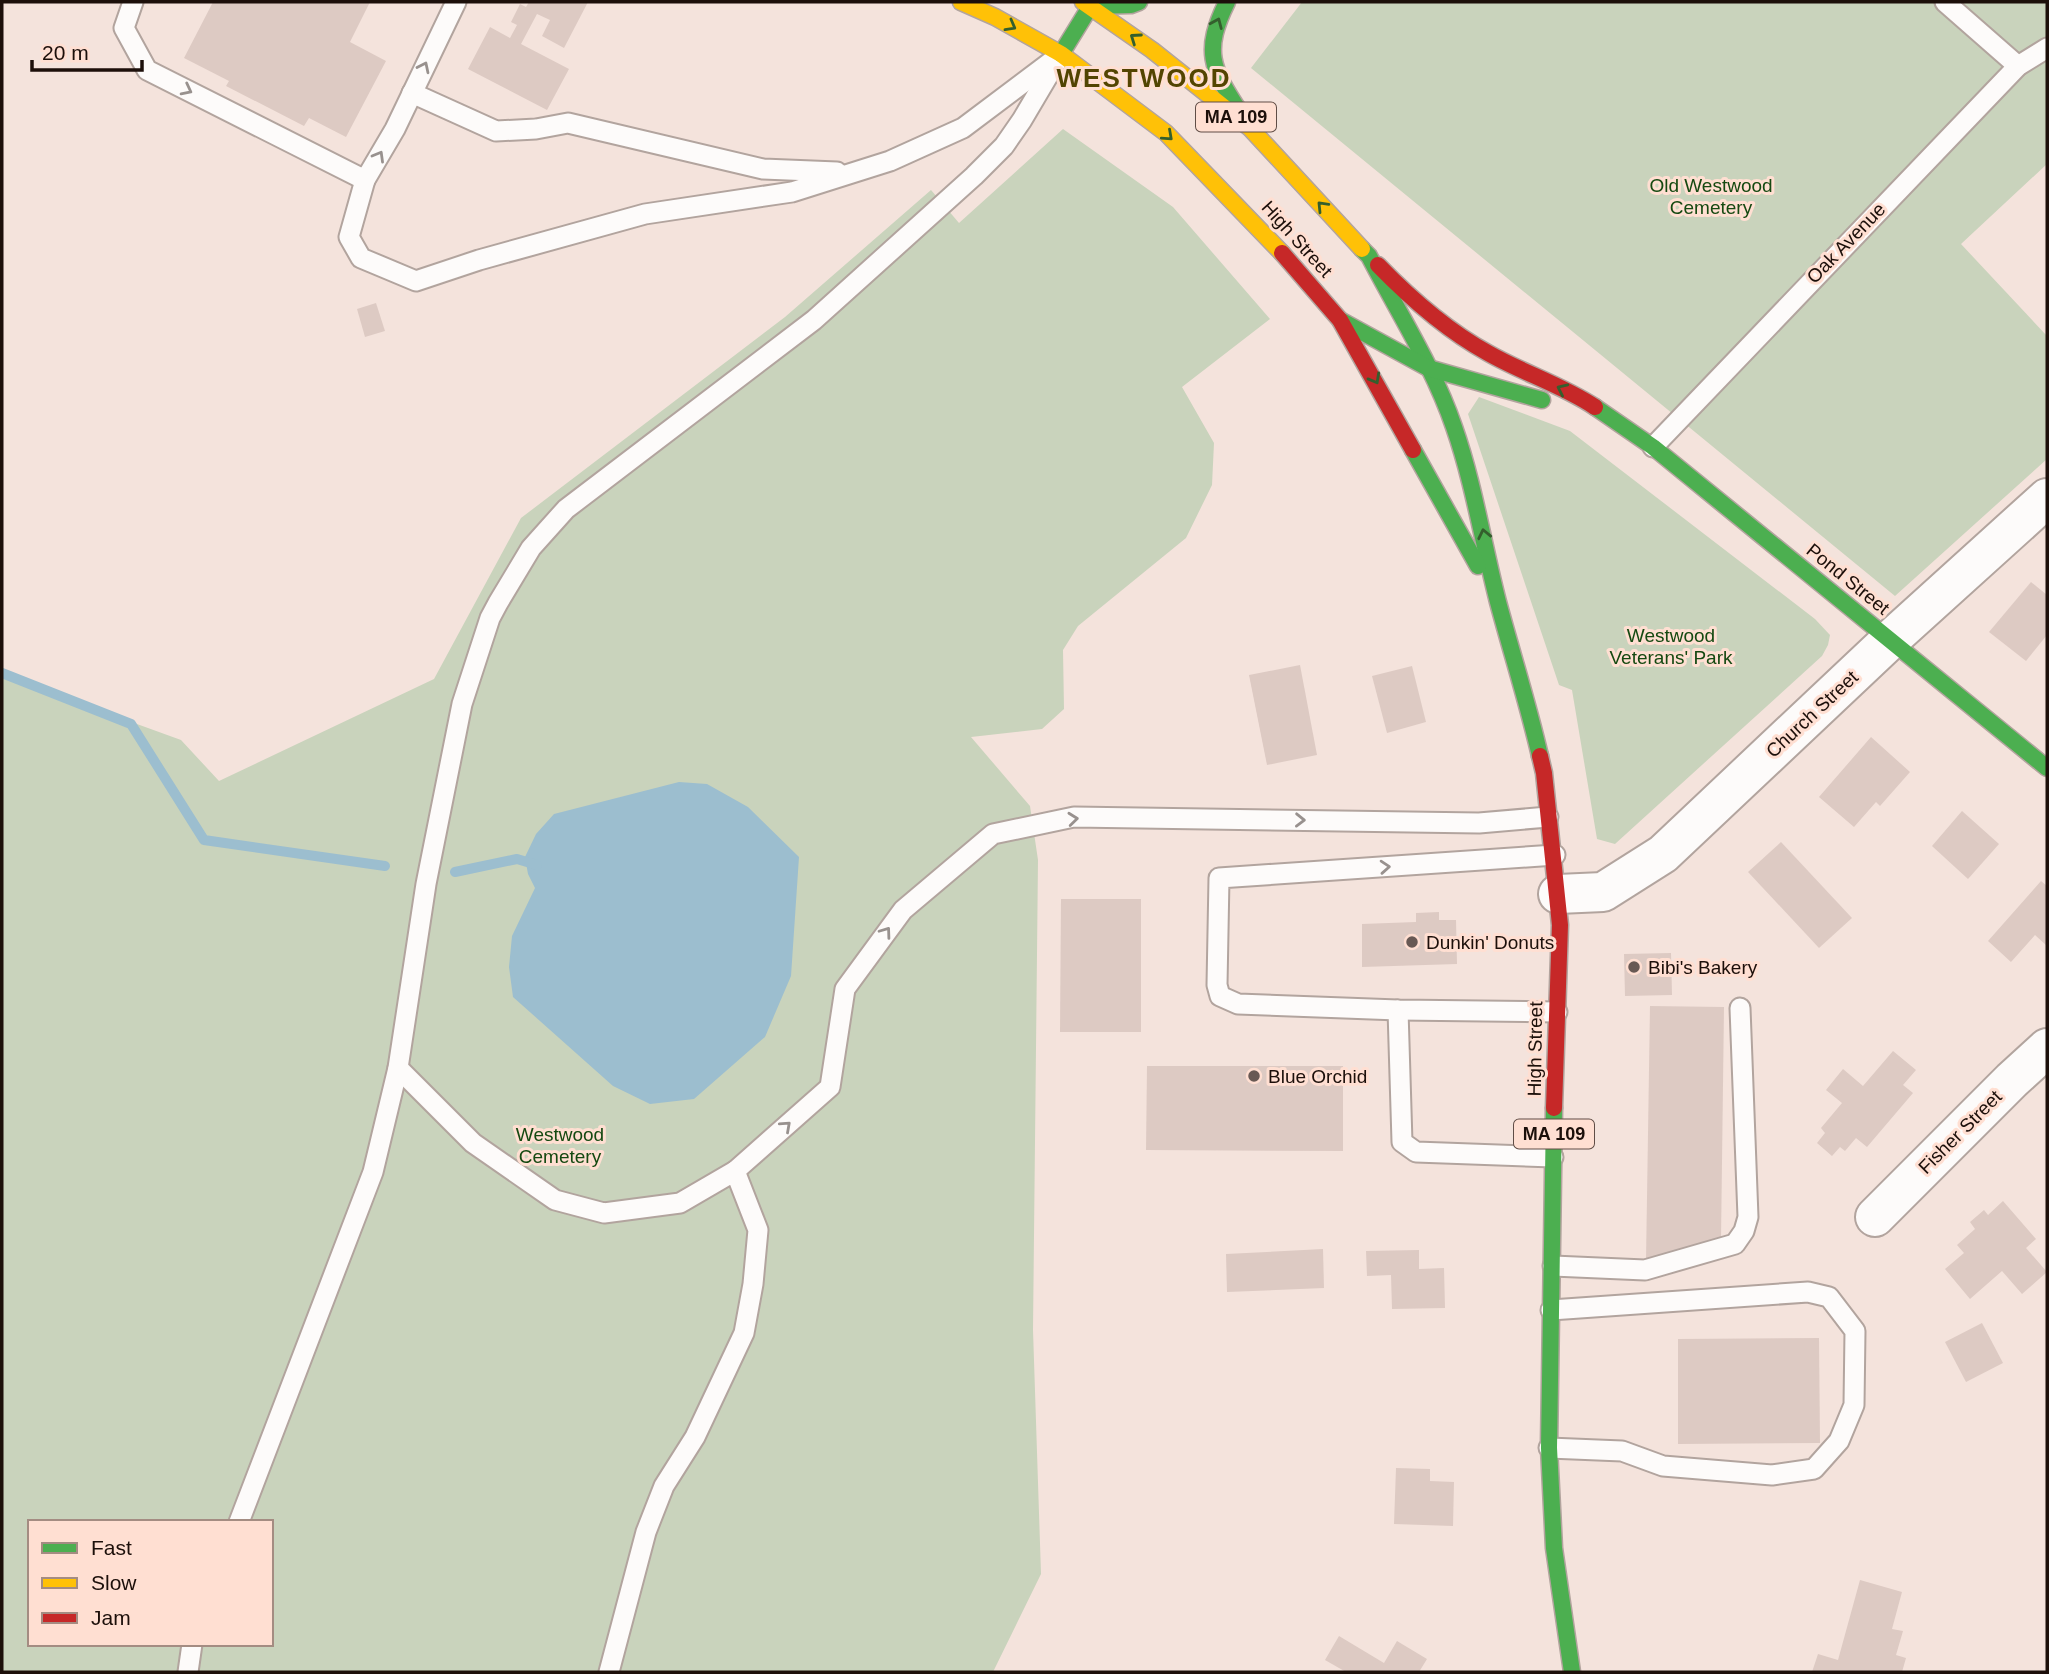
<svg xmlns="http://www.w3.org/2000/svg" width="2049" height="1674" viewBox="0 0 2049 1674" font-family="Helvetica,sans-serif">
  <rect width="100%" height="100%" fill="#f4e3dc"/>
  <g fill="#c9d3bc" fill-rule="evenodd">
    <polygon points="1302,2 2047,2 2047,164 1961,244 2047,336 2047,459 1895,596 1251,68"/>
    <path d="M 1063,129 L 1173,207 L 1270,319 L 1182,387 L 1214,443 L 1212,485 L 1186,538 L 1078,626 L 1063,650 L 1064,709 L 1042,729 L 971,737 L 1030,806 L 1038,860 L 1033,1330 L 1041,1574 L 993,1672 L 2,1672 L 2,675 L 181,740 L 219,781 L 434,679 L 521,518 L 785,317 L 931,190 L 959,223 ZM 30,1522 L 271,1522 L 271,1644 L 30,1644 Z"/>
    <polygon points="1479,397 1570,431 1815,619 1830,635 1828,645 1822,656 1615,844 1597,839 1572,690 1559,685 1468,414"/>
  </g>
  <polygon fill="#9cbecf" points="679,782 707,784 748,807 799,857 791,976 765,1037 694,1099 650,1104 613,1086 513,997 509,967 512,936 535,888 528,874 525,857 536,834 554,814"/>
  <g fill="none" stroke-linecap="round" stroke-linejoin="round">
    <g stroke="#9cbecf" stroke-width="10">
      <polyline points="2,673 131,724 204,840 385,866"/>
      <polyline points="455,872 517,859 537,865"/>
    </g>
  </g>
  <g fill="#ddcac3">
    <polygon points="213,2 370,2 350,42 386,61 346,137 309,118 304,126 226,86 229,81 184,58"/>
    <polygon points="529,2 588,2 564,48 542,36 550,20 537,14 521,44 569,69 547,110 468,69 490,27 510,38 517,25 511,22 520,4 526,7"/>
    <polygon points="376,303 385,331 365,337 357,309"/>
    <polygon points="2031,582 2047,595 2047,635 2026,661 1989,632"/>
    <polygon points="1300,665 1317,755 1267,765 1249,675"/>
    <polygon points="1412,666 1426,722 1387,733 1372,676"/>
    <polygon points="1871,737 1910,772 1880,806 1876,802 1854,827 1819,797"/>
    <polygon points="1962,811 1999,844 1968,879 1932,846"/>
    <polygon points="1781,842 1852,918 1819,948 1748,872"/>
    <polygon points="2041,881 2047,886 2047,946 2035,935 2011,962 1988,941"/>
    <polygon points="1061,899 1141,899 1141,1032 1060,1032"/>
    <polygon points="1439,912 1439,920 1456,920 1457,964 1362,967 1362,924 1416,922 1416,913"/>
    <polygon points="1671,953 1672,995 1625,996 1624,954"/>
    <polygon points="1650,1006 1724,1007 1721,1240 1646,1261"/>
    <polygon points="1893,1051 1916,1070 1903,1085 1913,1093 1867,1147 1856,1138 1845,1151 1840,1147 1832,1156 1817,1143 1825,1133 1821,1128 1842,1103 1826,1090 1843,1069 1863,1086"/>
    <polygon points="1147,1066 1343,1066 1343,1151 1146,1150"/>
    <polygon points="2003,1201 2036,1239 2026,1248 2047,1272 2022,1294 2002,1271 1970,1299 1945,1269 1964,1253 1957,1245 1975,1229 1970,1222 1984,1210 1988,1215"/>
    <polygon points="1323,1249 1324,1288 1227,1292 1226,1254"/>
    <polygon points="1419,1250 1419,1269 1444,1268 1445,1308 1392,1309 1391,1275 1367,1276 1366,1251"/>
    <polygon points="1982,1323 2003,1363 1966,1382 1945,1342"/>
    <polygon points="1819,1338 1820,1443 1678,1444 1678,1339"/>
    <polygon points="1396,1468 1430,1469 1430,1481 1454,1482 1453,1526 1394,1524"/>
    <polygon points="1860,1580 1902,1592 1892,1629 1903,1631 1896,1655 1906,1658 1902,1672 1812,1672 1818,1654 1838,1660"/>
    <polygon points="1339,1636 1384,1663 1397,1641 1427,1659 1419,1672 1346,1672 1325,1660"/>
  </g>
  <g fill="none" stroke-linecap="round" stroke-linejoin="round">
    <defs>
      <g id="lane">
        <polyline points="133,2 124,28 147,70 365,180 395,129 456,2"/>
        <polyline points="1945,2 2018,66"/>
        <polyline points="412,93 496,131 536,129 568,123 763,169 837,172"/>
        <polyline points="365,180 349,237 361,258 416,281 479,260 645,214 792,192 890,161 963,128 1052,61"/>
        <polyline points="1653,447 2018,66 2047,48"/>
        <polyline points="1555,855 1219,878 1217,985 1220,996 1238,1004 1398,1010 1557,1012"/>
        <polyline points="1398,1010 1402,1142 1416,1152 1553,1157"/>
        <polyline points="398,1068 473,1143 555,1200 604,1213 680,1203 735,1171 758,1230 753,1284 744,1333 695,1437 664,1486 646,1532 609,1672"/>
        <polyline points="735,1171 830,1087 845,989 903,910 993,834 1074,817 1479,823 1548,817"/>
        <polyline points="1553,1266 1645,1270 1735,1244 1744,1231 1748,1217 1740,1008"/>
        <polyline points="1549,1448 1622,1451 1663,1466 1772,1475 1814,1469 1839,1441 1854,1405 1855,1331 1829,1297 1808,1292 1551,1310"/>
        <polyline points="239,1522 373,1172 398,1068 426,884 462,704 490,618 498,603 531,548 566,509 814,320 974,176 1004,146 1022,120 1061,54"/>
        <polyline points="188,1672 192,1644"/>
      </g>
      <g id="street">
        <polyline points="1558,894 1603,892 1663,854 1890,640 2047,498"/>
        <polyline points="1875,1217 2012,1080 2047,1048"/>
      </g>
      <g id="fast">
        <path d="M 1227,2 C 1203,51 1211,68 1240,112"/>
        <polyline points="1091,6 1131,5 1139,2"/>
        <polyline points="1061,54 1093,2"/>
        <path d="M 1362,249 L 1369,256 C 1398,312 1434,368 1454,427 C 1474,484 1483,544 1498,602 C 1512,654 1528,704 1540,756"/>
        <polyline points="1340,320 1428,368 1542,400"/>
        <polyline points="1595,407 1653,447 2047,768"/>
        <polyline points="1413,450 1478,566"/>
        <polyline points="1554,1108 1549,1448 1554,1548 1572,1672"/>
      </g>
      <g id="slow">
        <polyline points="961,2 995,17 1061,54 1166,133 1282,253"/>
        <polyline points="1083,2 1152,50 1250,128 1362,249"/>
      </g>
      <g id="jam">
        <polyline points="1282,253 1340,320 1413,450"/>
        <path d="M 1378,265 C 1411,299 1446,330 1488,353 C 1523,373 1562,385 1595,407"/>
        <polyline points="1540,756 1544,773 1560,925 1554,1108"/>
      </g>
    </defs>
    <use href="#lane" stroke="#b2a49e" stroke-width="23"/>
    <use href="#street" stroke="#b2a49e" stroke-width="42"/>
    <use href="#fast" stroke="#b2a49e" stroke-width="19"/>
    <use href="#slow" stroke="#b2a49e" stroke-width="19"/>
    <use href="#jam" stroke="#b2a49e" stroke-width="19"/>
    <use href="#lane" stroke="#fdfbfa" stroke-width="19"/>
    <use href="#street" stroke="#fdfbfa" stroke-width="38"/>
    <use href="#fast" stroke="#4caf50" stroke-width="16"/>
    <use href="#slow" stroke="#ffc107" stroke-width="16"/>
    <use href="#jam" stroke="#c62828" stroke-width="16"/>
  </g>
  <defs><path id="oneway-chevron" d="M-2-3.5L2.5 0L-2 3.5" fill="none" stroke-width="1.6" stroke-linecap="round" stroke-linejoin="round" transform="scale(1.75)"/></defs>
  <g stroke="#345f2d">
    <use href="#oneway-chevron" transform="translate(1217 23) rotate(-67)"/>
    <use href="#oneway-chevron" transform="translate(1011 26) rotate(29)"/>
    <use href="#oneway-chevron" transform="translate(1135 38) rotate(-145)"/>
    <use href="#oneway-chevron" transform="translate(1168 136) rotate(42)"/>
    <use href="#oneway-chevron" transform="translate(1322 206) rotate(-134)"/>
    <use href="#oneway-chevron" transform="translate(1375 379) rotate(61)"/>
    <use href="#oneway-chevron" transform="translate(1562 389) rotate(-155)"/>
    <use href="#oneway-chevron" transform="translate(1484 534) rotate(-102)"/>
  </g>
  <g stroke="#98918e">
    <use href="#oneway-chevron" transform="translate(424 67) rotate(-64)"/>
    <use href="#oneway-chevron" transform="translate(187 90) rotate(27)"/>
    <use href="#oneway-chevron" transform="translate(379 156) rotate(-60)"/>
    <use href="#oneway-chevron" transform="translate(1073 819) rotate(-6)"/>
    <use href="#oneway-chevron" transform="translate(1300 820) rotate(1)"/>
    <use href="#oneway-chevron" transform="translate(1385 867) rotate(-4)"/>
    <use href="#oneway-chevron" transform="translate(886 932) rotate(-54)"/>
    <use href="#oneway-chevron" transform="translate(786 1126) rotate(-42)"/>
  </g>
  <g fill="#685954" stroke="#ffdfd2" stroke-width="2.5">
    <circle cx="1412" cy="942" r="7"/>
    <circle cx="1634" cy="967" r="7"/>
    <circle cx="1254" cy="1076" r="7"/>
  </g>
  <g text-anchor="middle" dominant-baseline="central" stroke-width="6" stroke-linejoin="round" paint-order="stroke">
    <g fill="#ffdfd2" stroke="#604d46" stroke-width="2">
      <rect x="1196" y="102.5" width="80" height="29" rx="5"/>
      <rect x="1514" y="1119.5" width="80" height="29" rx="5"/>
    </g>
    <g font-size="18" font-weight="bold" fill="#1c0f0a">
      <text x="1236" y="117">MA 109</text>
      <text x="1554" y="1134">MA 109</text>
    </g>
    <g font-size="19" fill="#154911" stroke="#ffdfd2">
      <text x="1711" y="185">Old Westwood<tspan x="1711" dy="22">Cemetery</tspan></text>
      <text x="1671" y="635">Westwood<tspan x="1671" dy="22">Veterans' Park</tspan></text>
      <text x="560" y="1134">Westwood<tspan x="560" dy="22">Cemetery</tspan></text>
    </g>
    <g font-size="19" fill="#1c0f0a" stroke="#ffdfd2">
      <text transform="translate(1297 239) rotate(48)">High Street</text>
      <text transform="translate(1846 243) rotate(-46)">Oak Avenue</text>
      <text transform="translate(1848 579) rotate(39)">Pond Street</text>
      <text transform="translate(1812 714) rotate(-43)">Church Street</text>
      <text transform="translate(1535 1049) rotate(-89)">High Street</text>
      <text transform="translate(1960 1132) rotate(-45)">Fisher Street</text>
    </g>
    <g font-size="19" fill="#1c0f0a" stroke="#ffdfd2" text-anchor="start">
      <text x="1426" y="942">Dunkin' Donuts</text>
      <text x="1648" y="967">Bibi's Bakery</text>
      <text x="1268" y="1076">Blue Orchid</text>
    </g>
    <g font-size="26" font-weight="bold" letter-spacing="2" fill="#534401" stroke="#ffdfd2">
      <text x="1144" y="78">WESTWOOD</text>
    </g>
  </g>
  <rect width="2049" height="1674" fill="none" stroke="#1c0f0a" stroke-width="7"/>
  <rect x="28" y="1520" width="245" height="126" fill="#ffdfd2" stroke="#a48c82" stroke-width="2"/>
  <rect x="42" y="1543" width="35" height="10" fill="#4caf50" stroke="#a48c82" stroke-width="2"/>
  <text x="91" y="1555" font-size="21" fill="#1c0f0a">Fast</text>
  <rect x="42" y="1578" width="35" height="10" fill="#ffc107" stroke="#a48c82" stroke-width="2"/>
  <text x="91" y="1590" font-size="21" fill="#1c0f0a">Slow</text>
  <rect x="42" y="1613" width="35" height="10" fill="#c62828" stroke="#a48c82" stroke-width="2"/>
  <text x="91" y="1625" font-size="21" fill="#1c0f0a">Jam</text>
  <path d="M32 60v10h110v-10" fill="none" stroke="#1c0f0a" stroke-width="3.5"/>
  <text x="42" y="60" font-size="21" fill="#1c0f0a" stroke="#ffdfd2" stroke-width="5" paint-order="stroke">20 m</text>
</svg>
